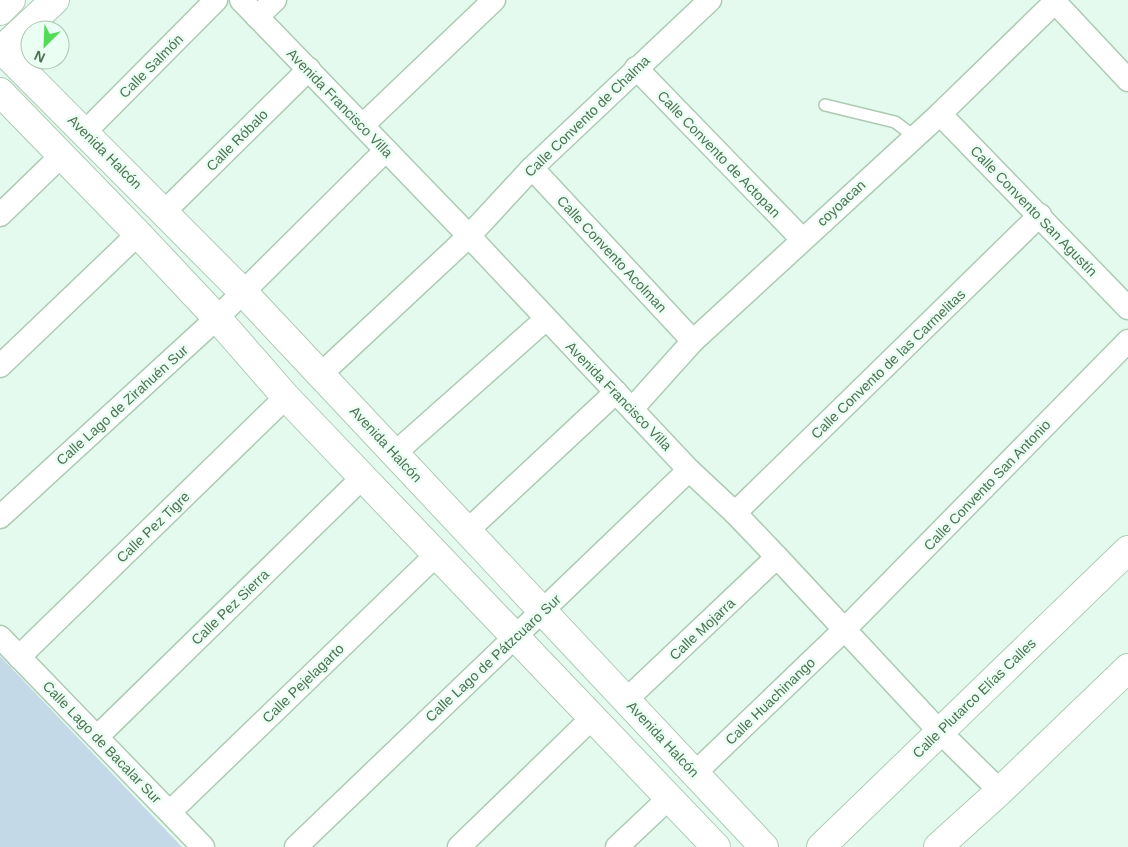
<svg xmlns="http://www.w3.org/2000/svg" width="1128" height="847" viewBox="0 0 1128 847" font-family="Arial,sans-serif">
  <rect width="100%" height="100%" fill="#e5faee"/>
  <polygon fill="#c4d9e7" points="0,656 182,847 0,847"/>
  <g fill="none" stroke-linecap="round" stroke-linejoin="round">
    <defs>
      <polyline id="service" points="825,105 895,122 914,136"/>
      <g id="minor">
        <polyline points="241,0 469,236 689,470 735,513 777,557 939,731 1000,791"/>
        <polyline points="1053,0 1128,80"/>
        <polyline points="257,17 275,0"/>
        <polyline points="636,68 802,239"/>
        <polyline points="940,114 1128,308"/>
        <polyline points="363,125 494,0"/>
        <polyline points="85,132 216,0"/>
        <polyline points="532,168 693,341"/>
        <polyline points="164,212 309,69"/>
        <polyline points="0,215 62,155"/>
        <polyline points="0,366 138,234"/>
        <polyline points="321,374 469,236 532,168 710,0"/>
        <polyline points="632,409 693,341 940,114 1057,0"/>
        <polyline points="395,453 546,319"/>
        <polyline points="735,513 1040,215"/>
        <polyline points="0,517 217,318 386,150"/>
        <polyline points="467,531 616,392"/>
        <polyline points="0,637 203,847"/>
        <polyline points="19,657 286,397"/>
        <polyline points="626,700 777,557"/>
        <polyline points="97,737 363,477"/>
        <polyline points="695,773 845,629 1128,341"/>
        <polyline points="170,812 437,554"/>
        <polyline points="296,847 689,470"/>
        <polyline points="459,847 593,717"/>
        <polyline points="617,847 670,797"/>
      </g>
      <g id="tertiary">
        <polyline points="0,11 11,0"/>
        <polyline points="0,48 243,292 764,847"/>
        <polyline points="0,51 55,0"/>
        <polyline points="0,92 138,234 217,318 286,397 716,847"/>
      </g>
      <g id="secondary">
        <polyline points="821,847 1128,550"/>
        <polyline points="938,847 1000,791 1128,668"/>
      </g>
    </defs>
    <use href="#service" stroke="#accbb4" stroke-width="14"/>
    <use href="#minor" stroke="#accbb4" stroke-width="25"/>
    <use href="#tertiary" stroke="#accbb4" stroke-width="30"/>
    <use href="#secondary" stroke="#aaceb3" stroke-width="30"/>
    <use href="#service" stroke="#fff" stroke-width="11"/>
    <use href="#minor" stroke="#fff" stroke-width="22"/>
    <use href="#tertiary" stroke="#fff" stroke-width="28"/>
    <use href="#secondary" stroke="#fff" stroke-width="28"/>
  </g>
  <g text-anchor="middle" dominant-baseline="central" stroke-width="5" stroke-linejoin="round" paint-order="stroke">
    <g font-size="14" fill="#4c7152" stroke="#ebfef3">
      <text transform="translate(151 66) rotate(-45)">Calle Salmón</text>
      <text transform="translate(340 103) rotate(46)">Avenida Francisco Villa</text>
      <text transform="translate(587 116) rotate(-44)">Calle Convento de Chalma</text>
      <text transform="translate(237 140) rotate(-45)">Calle Róbalo</text>
      <text transform="translate(105 152) rotate(45)">Avenida Halcón</text>
      <text transform="translate(719 154) rotate(46)">Calle Convento de Actopan</text>
      <text transform="translate(841 203) rotate(-43)">coyoacan</text>
      <text transform="translate(1034 211) rotate(46)">Calle Convento San Agustín</text>
      <text transform="translate(612 254) rotate(47)">Calle Convento Acolman</text>
      <text transform="translate(888 364) rotate(-44)">Calle Convento de las Carmelitas</text>
      <text transform="translate(619 396) rotate(46)">Avenida Francisco Villa</text>
      <text transform="translate(122 405) rotate(-42)">Calle Lago de Zirahuén Sur</text>
      <text transform="translate(386 444) rotate(47)">Avenida Halcón</text>
      <text transform="translate(987 485) rotate(-46)">Calle Convento San Antonio</text>
      <text transform="translate(153 527) rotate(-44)">Calle Pez Tigre</text>
      <text transform="translate(230 607) rotate(-44)">Calle Pez Sierra</text>
      <text transform="translate(702 629) rotate(-43)">Calle Mojarra</text>
      <text transform="translate(493 658) rotate(-43)">Calle Lago de Pátzcuaro Sur</text>
      <text transform="translate(303 683) rotate(-44)">Calle Pejelagarto</text>
      <text transform="translate(974 698) rotate(-44)">Calle Plutarco Elías Calles</text>
      <text transform="translate(770 701) rotate(-44)">Calle Huachinango</text>
      <text transform="translate(663 739) rotate(47)">Avenida Halcón</text>
      <text transform="translate(102 742) rotate(46)">Calle Lago de Bacalar Sur</text>
    </g>
  </g>
  <g transform="translate(45 45) rotate(204)"><circle r="24" fill="#ebfef3" stroke="#abc6b3"/>
  <path d="M0-4L9 19L0 12L-9 19Z" fill="#53db58"/>
  <text y="-8" font-size="14" font-weight="bold" text-anchor="middle" fill="#4c7152">N</text>
  </g>
</svg>
